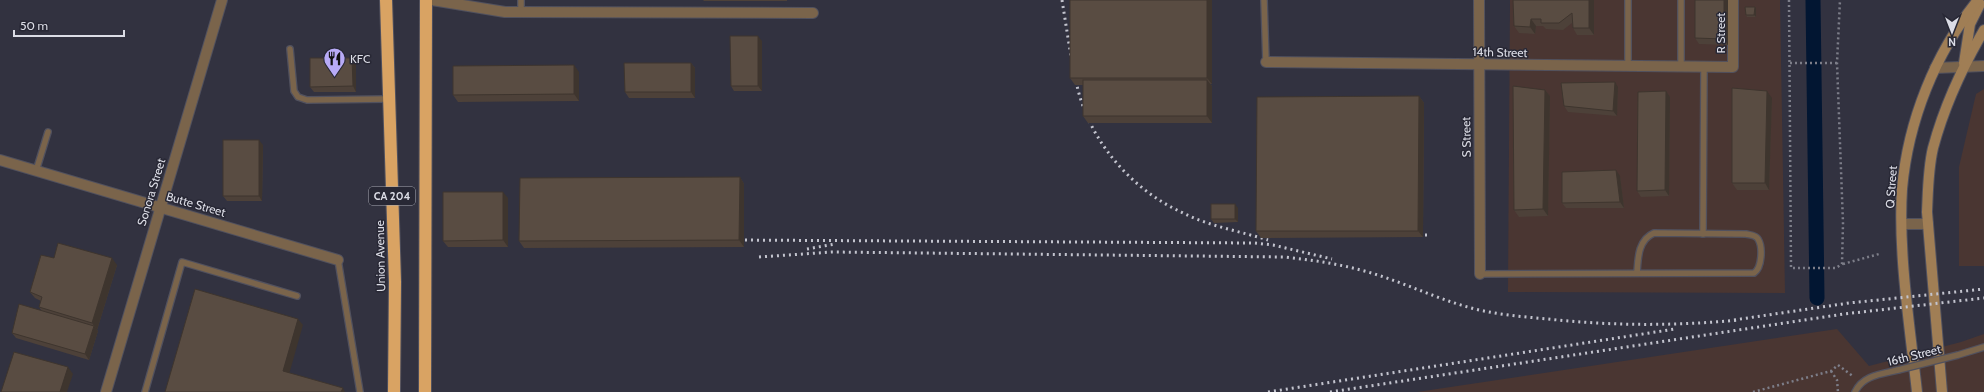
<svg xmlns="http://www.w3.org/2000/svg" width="1984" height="392" viewBox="0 0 1984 392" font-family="Cabin,sans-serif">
  <rect width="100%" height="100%" fill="#323240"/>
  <g fill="#4a3632">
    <polygon points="1510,0 1780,0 1785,293 1508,292"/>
    <polygon points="1984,89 1984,266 1959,266 1959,167 1976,94"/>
    <polygon points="1837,329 1869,366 1961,342 1984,334 1984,392 1417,392"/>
  </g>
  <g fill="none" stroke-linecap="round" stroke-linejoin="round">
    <polyline stroke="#021632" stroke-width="15" points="1813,0 1817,298"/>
    <defs>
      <g id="lane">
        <polyline points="1264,0 1266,62"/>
        <polyline points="521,12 521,0"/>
        <polyline points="290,49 294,91 298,97 307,100 389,99"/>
        <polyline points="1628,66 1628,0"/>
        <polyline points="1681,67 1681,0"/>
        <polyline points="36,171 48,132"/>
        <polyline points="1703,234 1704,67"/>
        <polyline points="338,260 360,392"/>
        <path d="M 1480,274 L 1754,273 C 1762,268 1763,247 1758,239 C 1756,235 1750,235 1746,234 L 1654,233 C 1638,240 1638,258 1637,273"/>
        <polyline points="1958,355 1984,347"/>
        <polyline points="145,392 182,262 297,296"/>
        <path d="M 1855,392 C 1863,375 1882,374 1898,370"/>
      </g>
      <g id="street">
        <polyline points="432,0 505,12 813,13"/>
        <polyline points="1479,0 1480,274"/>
        <polyline points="1266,62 1733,67 1733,0"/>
        <polyline points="1935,68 1984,66"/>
        <polyline points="0,160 338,260"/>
        <polyline points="1902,224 1928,224"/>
        <polyline points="106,392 222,0"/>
      </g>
      <g id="secondary">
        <polyline points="1964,63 1970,24 1980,4"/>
        <path d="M 1917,392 C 1910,328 1898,253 1902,189 C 1908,121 1935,53 1978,0"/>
        <path d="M 1942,392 L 1927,212 C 1928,191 1928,169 1933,148 C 1944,107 1963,66 1984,30"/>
      </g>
      <g id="highway">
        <polyline points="386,0 395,282 394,392"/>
        <polyline points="425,392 426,0"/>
      </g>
    </defs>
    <use href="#lane" stroke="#51515e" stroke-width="8"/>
    <use href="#street" stroke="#51515e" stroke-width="12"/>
    <use href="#secondary" stroke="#51515e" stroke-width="12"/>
    <use href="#highway" stroke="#51515e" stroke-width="14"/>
    <g stroke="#7d7e89" stroke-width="2.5" stroke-dasharray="2 3" stroke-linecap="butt">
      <polyline points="1789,0 1791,268 1836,268 1842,264 1843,223 1837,63 1840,0"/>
      <polyline points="1790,63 1837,63"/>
      <polyline points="1843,264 1879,254"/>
      <polyline points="1831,371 1837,380 1838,392"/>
      <polyline points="1753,392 1831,371 1838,365 1854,377"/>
    </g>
    <use href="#lane" stroke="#7a644b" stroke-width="5.5"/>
    <use href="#street" stroke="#7a644b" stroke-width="10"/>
    <use href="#secondary" stroke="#a07e55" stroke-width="10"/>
    <use href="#highway" stroke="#d9a363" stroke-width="12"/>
    <g stroke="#c3c4ce" stroke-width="3" stroke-dasharray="2 4" stroke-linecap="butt">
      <polyline points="1062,0 1072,63"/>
      <path d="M 1075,75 C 1084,134 1127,187 1181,212 C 1208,226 1239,231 1268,240"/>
      <polyline points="1413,235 1430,235"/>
      <polyline points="733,240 1254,243 1273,245 1332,259"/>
      <polyline points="807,249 835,244"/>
      <path d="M 759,257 L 832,252 L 1284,257 C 1313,260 1340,264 1368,272 C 1406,283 1441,301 1479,310 C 1502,315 1525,317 1548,319 C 1612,326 1675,326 1739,320"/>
      <polyline points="1734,320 1849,303 1984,289"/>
      <polyline points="1268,392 1675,329"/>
      <polyline points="1330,392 1844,314 1984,298"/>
    </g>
    <defs>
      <polyline id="lane-bridge" points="1898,370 1958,355"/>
    </defs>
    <use href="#lane-bridge" stroke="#51515e" stroke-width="8" stroke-linecap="butt"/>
    <use href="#lane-bridge" stroke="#7a644b" stroke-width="5.5"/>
  </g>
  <g fill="#4d4139">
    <polygon points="703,0 787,0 787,1 704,1"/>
    <polygon points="1212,0 1212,84 1210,84 1212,86 1212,123 1088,123 1083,116 1083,85 1075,85 1070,78"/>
    <polygon points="1513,0 1594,0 1594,35 1577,35 1573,28 1572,23 1563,30 1546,29 1543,26 1536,26 1535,34 1519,33 1514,26"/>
    <polygon points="1728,0 1728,45 1699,44 1695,38"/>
    <polygon points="1756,9 1756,17 1747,17 1746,15"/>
    <polygon points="762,41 762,91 734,91 731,86"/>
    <polygon points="356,63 356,92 314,92 310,87"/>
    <polygon points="691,63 695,68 695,98 629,98 625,92"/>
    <polygon points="579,72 579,101 458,102 453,95"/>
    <polygon points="1618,87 1617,116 1568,112 1564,106"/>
    <polygon points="1545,90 1550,96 1548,216 1519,217 1514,210"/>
    <polygon points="1666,91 1670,97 1669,196 1641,197 1637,191"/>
    <polygon points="1419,96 1424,103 1423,237 1261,238 1256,231"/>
    <polygon points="1772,98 1769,190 1737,190 1732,183"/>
    <polygon points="263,145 262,201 227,201 223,196"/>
    <polygon points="1620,176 1624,208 1566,208 1562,203"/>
    <polygon points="740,177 744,184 744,247 524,248 519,241"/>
    <polygon points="508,198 508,247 448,247 443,241"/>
    <polygon points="1238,208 1238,222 1214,223 1211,219"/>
    <polygon points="54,258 117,265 97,330 96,329 98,331 89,360 16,338 12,333 41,310 39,307 41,301 35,298 30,292"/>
  </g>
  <g fill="#3e352e">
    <polygon points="1207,0 1212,0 1212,84 1207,78"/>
    <polygon points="1589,0 1594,0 1594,35 1589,28"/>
    <polygon points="1724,0 1728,0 1728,45 1724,39"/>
    <polygon points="1755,7 1756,9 1756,17 1754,15"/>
    <polygon points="1531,19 1536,26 1535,34 1530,27"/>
    <polygon points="758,36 762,41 762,91 758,86"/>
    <polygon points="352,58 356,63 356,92 353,86"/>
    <polygon points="691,63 695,68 695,98 691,92"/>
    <polygon points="574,65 579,72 579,101 574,94"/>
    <polygon points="1207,80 1212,86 1212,123 1207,116"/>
    <polygon points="1615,82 1618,87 1617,116 1613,111"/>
    <polygon points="1545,90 1550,96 1548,216 1543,209"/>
    <polygon points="1666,91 1670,97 1669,196 1665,190"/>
    <polygon points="1767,91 1772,98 1769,190 1765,183"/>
    <polygon points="1419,96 1424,103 1423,237 1418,231"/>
    <polygon points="259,140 263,145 262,201 259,196"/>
    <polygon points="1616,170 1620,176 1624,208 1620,202"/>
    <polygon points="740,177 744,184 744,247 739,240"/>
    <polygon points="503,192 508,198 508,247 503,240"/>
    <polygon points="1235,204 1238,208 1238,222 1235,219"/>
    <polygon points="112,258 117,265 97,330 92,323"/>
    <polygon points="298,319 303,325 288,378 283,371"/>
    <polygon points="94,326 98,331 89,360 85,354"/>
    <polygon points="68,367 73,374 67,392 60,392"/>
    <polygon points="343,388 345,392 341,392"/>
  </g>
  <g fill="#594c42" stroke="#3e352e">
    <rect x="1070" y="0" width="137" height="78"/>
    <polygon points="1513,0 1589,0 1589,28 1573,28 1572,13 1559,23 1541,23 1541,19 1531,19 1530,27 1514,26"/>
    <polygon points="1695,0 1724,0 1724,39 1695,38"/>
    <polygon points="1745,7 1755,7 1754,15 1746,15"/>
    <polygon points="730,36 758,36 758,86 731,86"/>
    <polygon points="310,58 352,58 353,86 310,87"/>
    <polygon points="624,63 691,63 691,92 625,92"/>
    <polygon points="574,65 574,94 453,95 453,66"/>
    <rect x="1083" y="80" width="124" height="36"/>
    <polygon points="1615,82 1613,111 1564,106 1561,83"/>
    <polygon points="1513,86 1545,90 1543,209 1514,210"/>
    <polygon points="1732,88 1767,91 1765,183 1732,183"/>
    <polygon points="1666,91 1665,190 1637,191 1638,92"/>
    <polygon points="1419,96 1418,231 1256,231 1257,97"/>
    <rect x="223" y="140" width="36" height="56"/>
    <polygon points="1616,170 1620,202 1562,203 1562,172"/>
    <polygon points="740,177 739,240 519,241 520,178"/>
    <polygon points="443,192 503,192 503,240 443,241"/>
    <rect x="1211" y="204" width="24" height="15"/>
    <polygon points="58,243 112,258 92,323 39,307 42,297 30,292 41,255 54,258"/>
    <polygon points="195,289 298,319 283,371 343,388 341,392 165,392"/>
    <polygon points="19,304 94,326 85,354 12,333"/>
    <polygon points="14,352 68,367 60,392 1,392"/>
  </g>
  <defs>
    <symbol id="restaurant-pin" viewBox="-11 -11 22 30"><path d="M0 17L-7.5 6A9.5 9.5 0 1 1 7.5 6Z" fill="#b8abf7" stroke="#282835"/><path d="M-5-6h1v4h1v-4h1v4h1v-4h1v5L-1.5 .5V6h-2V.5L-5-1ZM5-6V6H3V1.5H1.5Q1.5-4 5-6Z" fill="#111"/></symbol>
  </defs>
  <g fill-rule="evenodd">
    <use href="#restaurant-pin" x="322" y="46" width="25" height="34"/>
  </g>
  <g text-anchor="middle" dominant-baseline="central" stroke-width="3" stroke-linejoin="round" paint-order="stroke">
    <rect fill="#282835" stroke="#a6a7b1" stroke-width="1" x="369" y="187" width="46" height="18" rx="3"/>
    <g font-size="11" font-weight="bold" fill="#dcdde6">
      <text x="392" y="196">CA 204</text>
    </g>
    <g font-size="12" fill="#dcdde6" stroke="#282835">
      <text transform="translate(1720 33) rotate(-90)">R Street</text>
      <text transform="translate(1500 52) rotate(1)">14th Street</text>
      <text transform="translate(1466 137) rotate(-91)">S Street</text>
      <text transform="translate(1891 187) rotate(-86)">Q Street</text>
      <text transform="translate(151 192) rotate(-73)">Sonora Street</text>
      <text transform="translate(196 204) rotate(16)">Butte Street</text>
      <text transform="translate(380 256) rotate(-91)">Union Avenue</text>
      <text transform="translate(1914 355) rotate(-14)">16th Street</text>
    </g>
    <g font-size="12" fill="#dcdde6" stroke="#282835" text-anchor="start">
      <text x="350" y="58">KFC</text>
    </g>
  </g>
  <g transform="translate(1952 32) rotate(180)" stroke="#282835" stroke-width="3" paint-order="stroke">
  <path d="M0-3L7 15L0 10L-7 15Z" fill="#dcdde6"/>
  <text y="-6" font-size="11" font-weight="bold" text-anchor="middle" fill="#dcdde6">N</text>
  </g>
  <path d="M14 30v6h110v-6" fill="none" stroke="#dcdde6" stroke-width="2"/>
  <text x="20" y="30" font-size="12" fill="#dcdde6" stroke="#282835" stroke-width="3" paint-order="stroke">50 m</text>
</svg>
